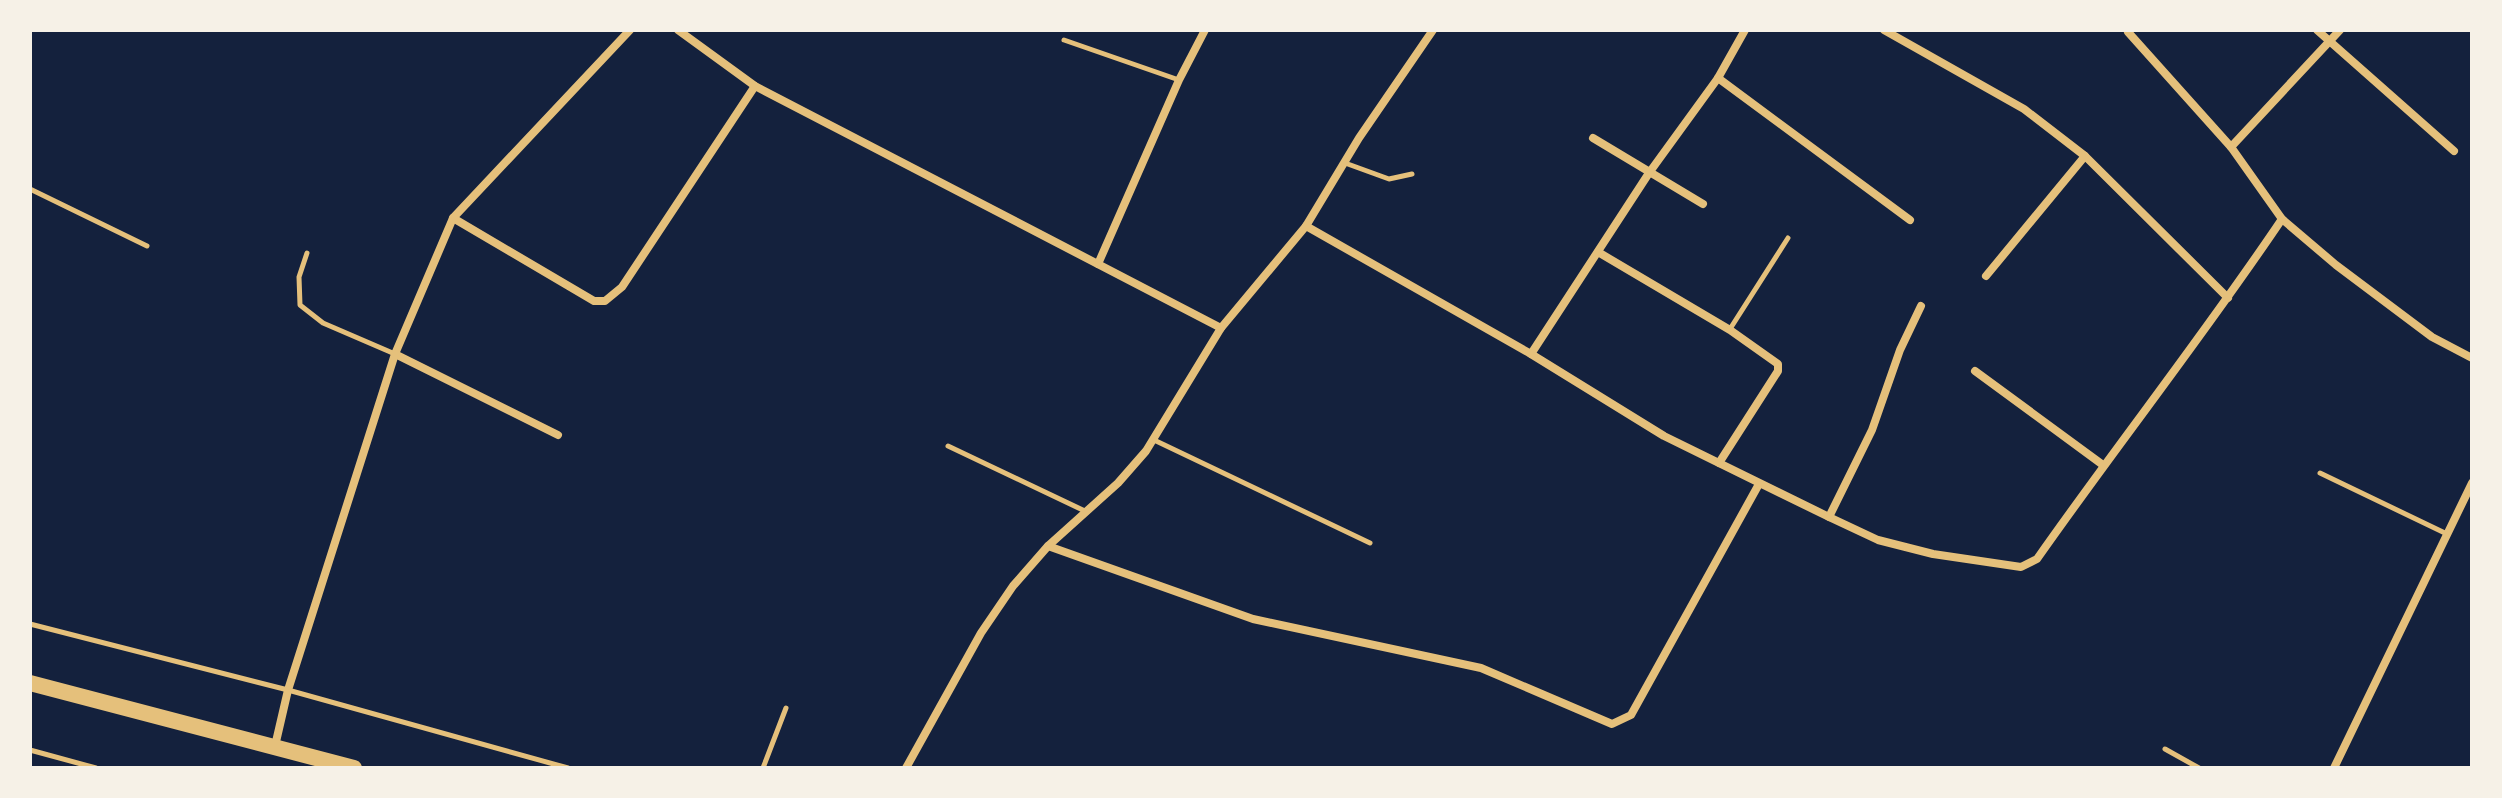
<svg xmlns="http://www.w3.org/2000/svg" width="2502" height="798" viewBox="0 0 2502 798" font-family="'DejaVu Sans',sans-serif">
  <rect width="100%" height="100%" fill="#14213d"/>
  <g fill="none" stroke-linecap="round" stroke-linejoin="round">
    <g stroke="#e5c07b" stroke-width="5">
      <polyline points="1064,40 1179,80"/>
      <polyline points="1345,163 1389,179 1412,174"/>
      <polyline points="30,189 147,246"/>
      <polyline points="307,253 299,277 300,305 323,323 395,354"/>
      <polyline points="1730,329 1788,238"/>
      <polyline points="1154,440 1370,543"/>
      <polyline points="948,446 1087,512"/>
      <polyline points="2320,473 2447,534"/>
      <polyline points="30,624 288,690 568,768"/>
      <polyline points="2165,749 2199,768"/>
      <polyline points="30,750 96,768"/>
      <polyline points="763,768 786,708"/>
    </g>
    <g stroke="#e5c07b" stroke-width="8">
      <polyline points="678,30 755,86 1221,328"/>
      <polyline points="1884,30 2024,109 2085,156 2228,298"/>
      <polyline points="2317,30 2454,151"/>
      <polyline points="2128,32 2231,147 2282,219 2336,265 2432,337 2472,358"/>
      <polyline points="1718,78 1910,220"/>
      <polyline points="1593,138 1703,204"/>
      <polyline points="2231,147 2340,30"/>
      <polyline points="453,218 594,301 605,301 622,287 755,86"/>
      <path d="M 1306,226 L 1531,354 L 1664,436 L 1829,517 L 1878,540 L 1933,554 L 2021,567 L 2037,559 C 2117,445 2204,335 2282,219"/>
      <polyline points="1598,252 1730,330 1778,364 1778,371 1719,463"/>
      <polyline points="1098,264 1179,80 1205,30"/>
      <polyline points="1986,276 2085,156"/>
      <polyline points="395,354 558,435"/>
      <polyline points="1531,354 1649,173 1718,78 1745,30"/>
      <polyline points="1975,371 2103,465"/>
      <polyline points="1829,517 1872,430 1900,350 1921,306"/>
      <polyline points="1048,546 1253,619 1481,668 1612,724 1631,715 1759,484"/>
      <polyline points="275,746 288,690 395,354 453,218 630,30"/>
      <polyline points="906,768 981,633 1013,586 1048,546 1118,483 1146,451 1221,328 1306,226 1359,138 1433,30"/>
      <polyline points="2334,768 2472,483"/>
    </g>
    <polyline stroke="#e5c07b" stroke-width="16" points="30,683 354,768"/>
  </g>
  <rect width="2502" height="798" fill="none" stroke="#f6f1e7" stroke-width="64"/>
</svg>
